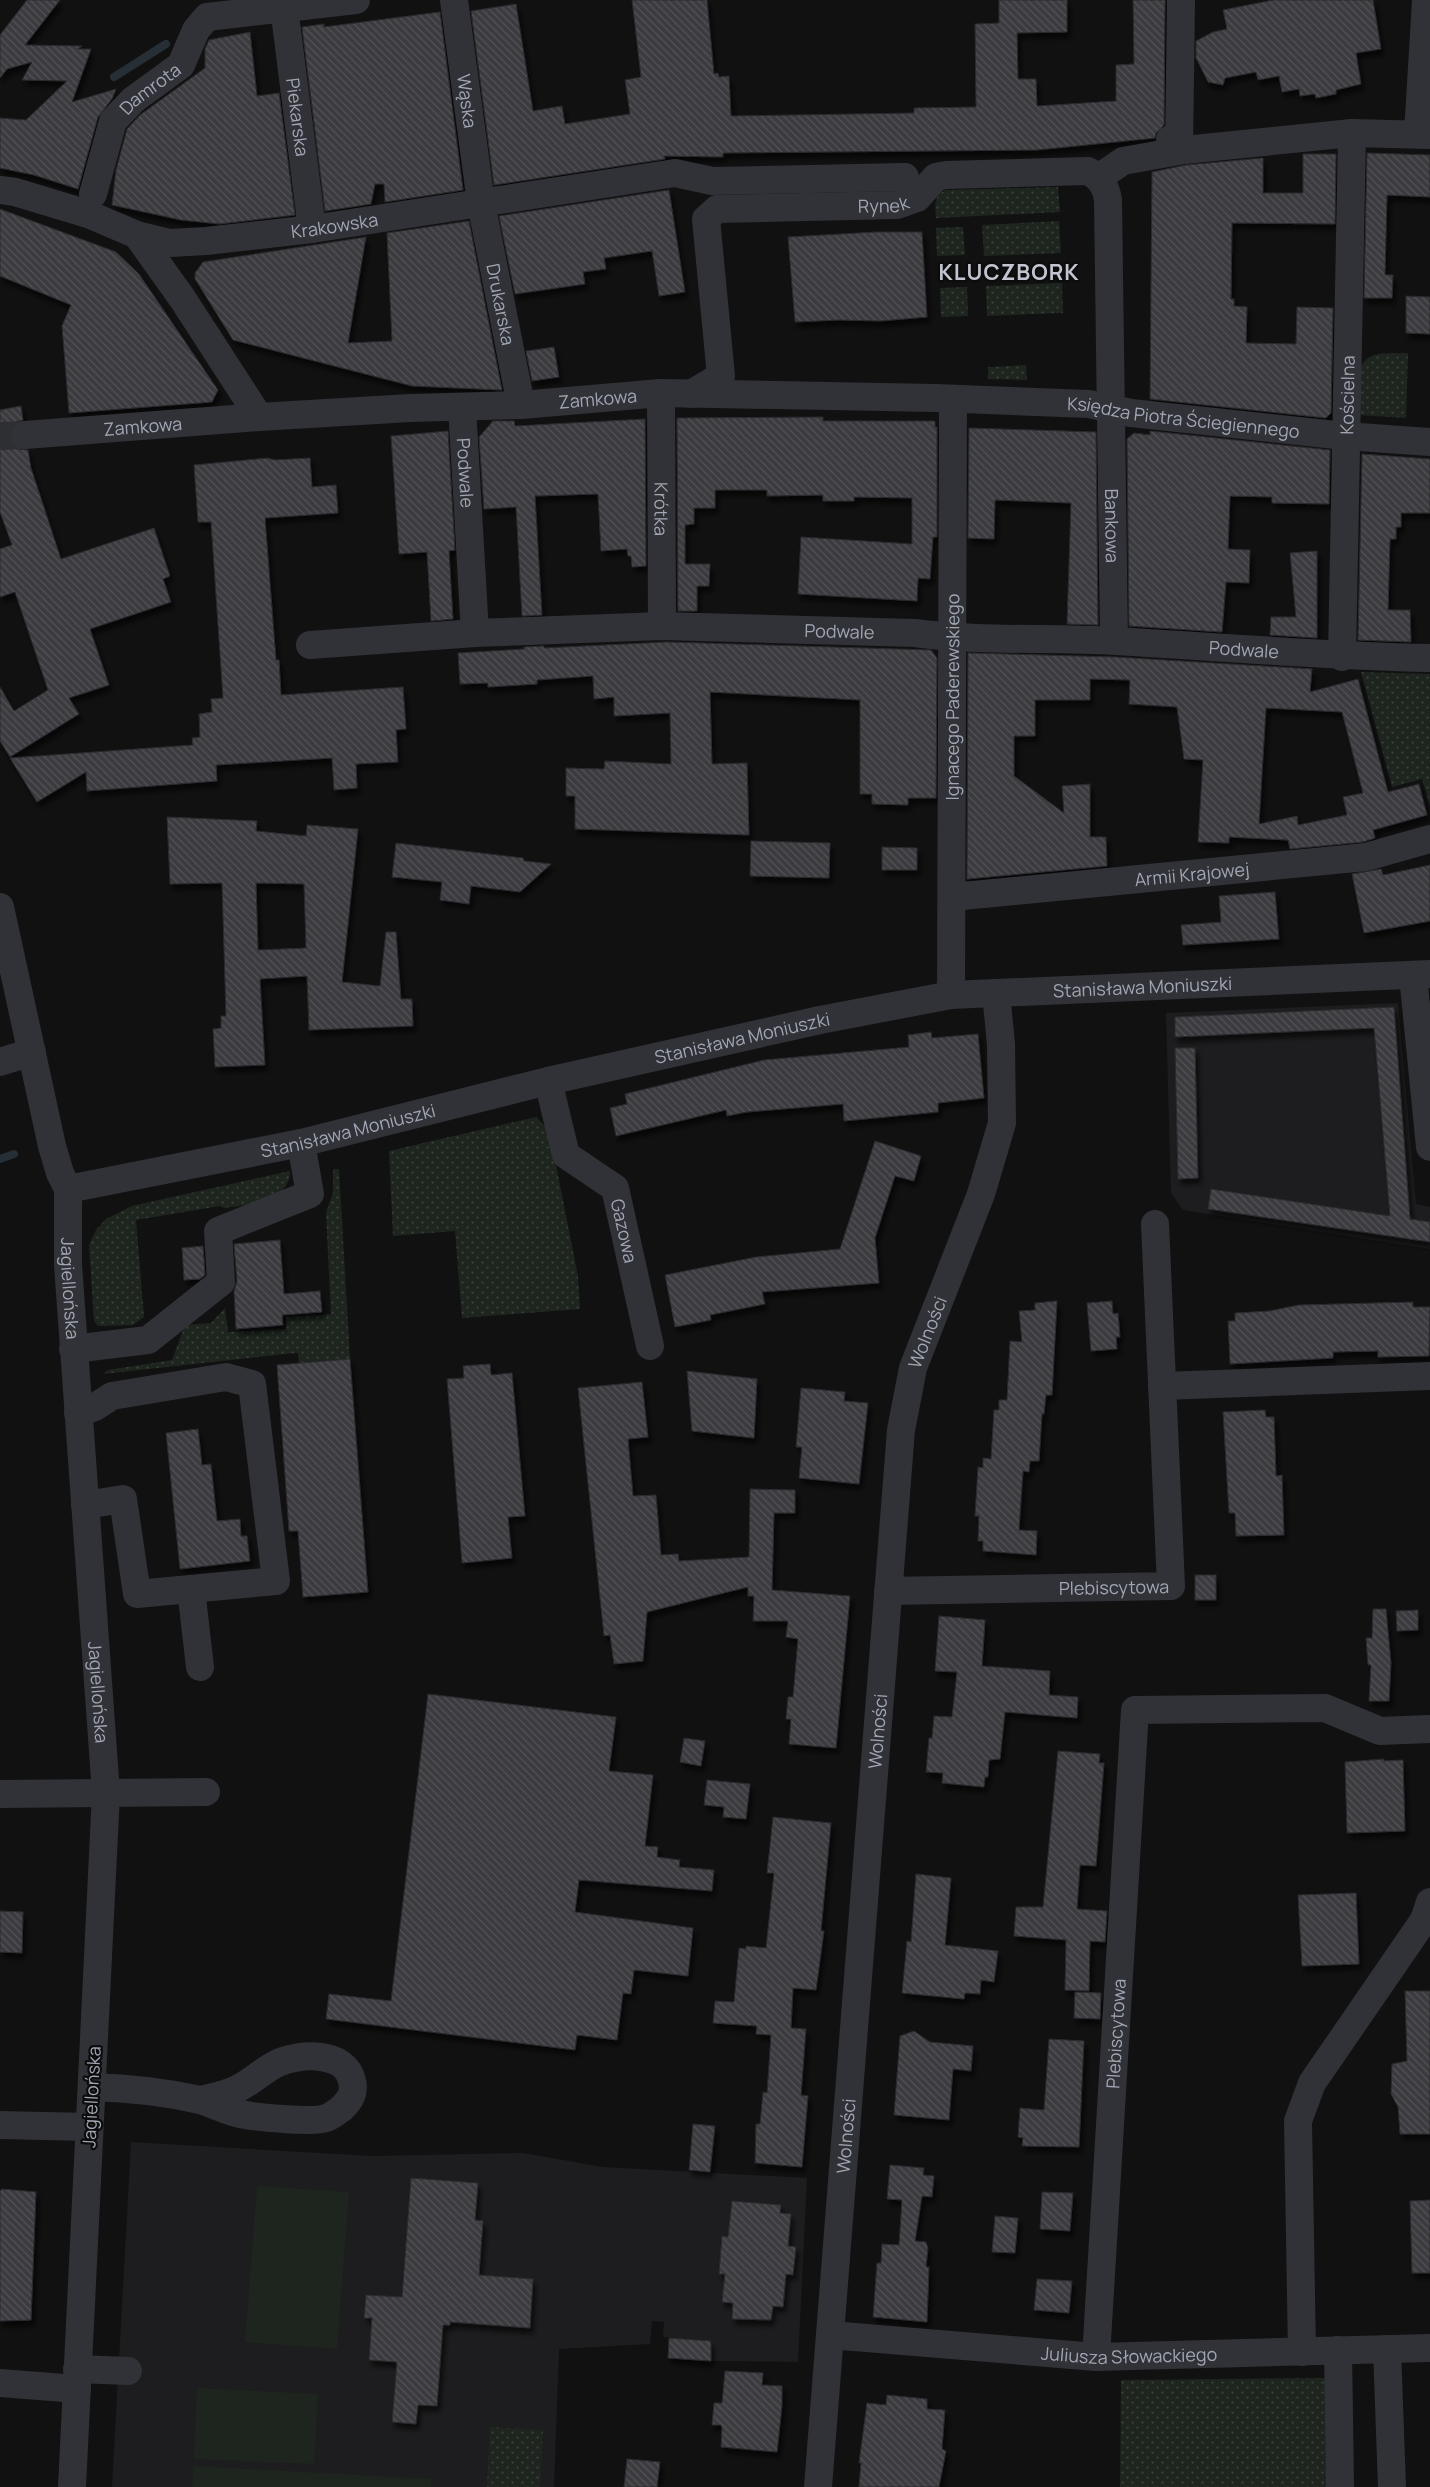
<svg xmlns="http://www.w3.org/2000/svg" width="1430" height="2487" viewBox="0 0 1430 2487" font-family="Manrope,sans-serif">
  <defs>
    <pattern id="green-dots" width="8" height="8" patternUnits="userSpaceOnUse" patternTransform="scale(1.25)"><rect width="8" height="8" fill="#1d251e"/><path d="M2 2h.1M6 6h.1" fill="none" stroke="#3b423c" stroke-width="1.8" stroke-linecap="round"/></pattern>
    <pattern id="building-back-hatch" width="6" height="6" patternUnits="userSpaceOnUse" patternTransform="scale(1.25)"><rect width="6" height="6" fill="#3a3a3f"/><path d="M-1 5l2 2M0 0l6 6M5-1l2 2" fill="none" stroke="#535458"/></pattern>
    <filter id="shadow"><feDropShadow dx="3" dy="5.5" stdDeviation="2.5" flood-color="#0009"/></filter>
  </defs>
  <rect width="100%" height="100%" fill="#111112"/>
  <g fill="#1d1d1f">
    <polygon points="1398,1003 1416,1204 1430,1207 1430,1249 1183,1210 1171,1193 1166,1013"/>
    <polygon points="131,2142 372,2156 523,2153 603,2167 807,2178 798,2362 711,2361 712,2341 663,2337 664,2322 652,2321 650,2344 559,2349 554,2487 112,2487"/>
  </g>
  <g fill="url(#green-dots)">
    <path d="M 1058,187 L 1060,212 L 936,218 C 935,207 933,195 946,190 Z"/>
    <polygon points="1059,221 1061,253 984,256 982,225"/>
    <polygon points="963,227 965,255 937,256 936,228"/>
    <polygon points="1062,283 1063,313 987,316 986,286"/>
    <polygon points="967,287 968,316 941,317 940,288"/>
    <path d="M 1408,353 L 1406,418 L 1358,415 C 1359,398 1352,364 1372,356 C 1381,352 1397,354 1408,353 Z"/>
    <polygon points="1026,365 1027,380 988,379 988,367"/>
    <polygon points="1361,672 1430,674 1430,806 1422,779 1392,787"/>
    <polygon points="536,1117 549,1130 578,1276 580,1309 462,1318 455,1231 393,1236 389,1151"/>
    <polygon points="333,1169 339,1169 350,1359 299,1364 298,1353 285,1354 103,1374 108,1370 172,1360 185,1325 211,1323 225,1308 228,1332 286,1329 286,1317 331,1314 326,1213 333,1193"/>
    <path d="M 290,1171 C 290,1202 248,1205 224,1208 L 220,1206 L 136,1220 L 144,1317 L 133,1325 L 98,1326 L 94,1321 L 89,1245 L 96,1230 L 106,1219 L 132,1206 Z"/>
    <polygon points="1328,2378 1328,2487 1120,2487 1121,2380"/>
    <polygon points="490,2427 543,2430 540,2487 487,2487"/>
  </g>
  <g fill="#1d251e">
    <polygon points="257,2186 349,2192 337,2349 245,2342"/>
    <polygon points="197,2388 318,2394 314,2464 194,2459"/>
    <polygon points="194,2466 431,2479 431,2487 192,2487"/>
  </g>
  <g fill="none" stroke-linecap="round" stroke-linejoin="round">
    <g stroke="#262f36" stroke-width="8">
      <polyline points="114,77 166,44"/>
      <polyline points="0,1159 14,1154"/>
    </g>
  </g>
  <g fill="url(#building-back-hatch)" stroke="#2b2a2e" fill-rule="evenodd" filter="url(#shadow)">
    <polygon points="27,0 60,0 25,45 82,46 78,49 91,49 72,102 116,89 112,99 98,117 78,189 34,175 0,168 0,118 26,120 67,81 22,80 32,62 7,69 0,78 0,35"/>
    <polygon points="632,0 707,0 714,74 718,73 719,77 729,76 731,116 914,113 914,108 976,107 975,24 999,23 999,0 1067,0 1067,32 1017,33 1018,79 1036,79 1037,106 1116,101 1116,65 1134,64 1133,0 1165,0 1164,125 1156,133 1155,138 1037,150 723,153 723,157 664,156 665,159 494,185 471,11 516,4 533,111 562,106 565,124 630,114 625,80 641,77"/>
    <polygon points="1273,0 1373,0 1381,49 1356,53 1361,84 1336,90 1336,94 1316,98 1315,94 1300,96 1299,89 1282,92 1279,76 1258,80 1256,72 1225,78 1223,85 1208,82 1196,58 1196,41 1213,32 1227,29 1223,10"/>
    <polygon points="440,12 463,190 385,202 384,184 375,184 371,204 325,211 302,27 324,24 324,27"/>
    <polygon points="250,32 257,96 279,93 295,215 220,224 181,220 112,205 116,170 127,129 140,115 205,68 205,49 209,40"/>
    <polygon points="1367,153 1430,155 1430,197 1387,195 1385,275 1393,275 1392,298 1364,298"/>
    <polygon points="1303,154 1336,154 1335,224 1232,223 1231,299 1234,299 1234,306 1247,307 1246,343 1296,344 1297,307 1333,308 1331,413 1326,418 1150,399 1152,172 1186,165 1263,158 1263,193 1303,193"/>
    <polygon points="669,190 685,292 659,296 652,251 604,258 606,269 583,272 585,284 515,294 499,216"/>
    <polygon points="0,209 116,252 139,274 218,390 212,402 69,413 62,326 71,305 0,276"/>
    <polygon points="469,221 502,390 412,386 233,340 195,279 195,273 203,262 366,237 348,343 392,341 387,233"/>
    <polygon points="876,232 922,232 927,317 880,321 839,320 795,322 788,237"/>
    <polygon points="1406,296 1430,297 1430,334 1406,333"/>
    <polygon points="554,347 559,377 532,381 526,351"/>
    <polygon points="21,406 23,420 16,422 11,428 10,437 12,443 18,449 28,450 31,468 61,559 154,528 170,576 163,579 171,602 90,629 109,685 69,698 79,714 10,757 0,741 0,687 14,711 48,690 15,592 0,597 0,549 12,545 0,512 0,410"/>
    <polygon points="823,417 823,421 935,421 935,427 937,427 937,537 933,537 930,579 918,578 917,601 798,594 801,537 912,544 912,498 854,497 854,501 823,501 823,495 767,496 767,490 715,490 715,508 694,508 694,524 685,525 685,564 710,564 709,586 697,586 697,611 678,611 677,418"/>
    <polygon points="645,419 646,566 632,567 631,556 628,556 627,549 601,551 598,494 535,496 542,615 522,616 516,507 484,509 479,437 493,421 514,421 515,426"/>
    <polygon points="969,428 1096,432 1098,625 1067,624 1071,503 995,500 994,539 968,538"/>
    <polygon points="448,431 455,550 449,551 453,619 431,621 427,552 399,554 391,436"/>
    <polygon points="1150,431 1330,450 1329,504 1272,503 1272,497 1230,496 1228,549 1250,550 1249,583 1226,582 1222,632 1129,626 1127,439 1134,433 1150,435"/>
    <polygon points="1362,454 1430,459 1430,513 1401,513 1401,527 1396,527 1396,539 1390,539 1388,610 1410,610 1411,642 1358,640"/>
    <polygon points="268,458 274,460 310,458 312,487 336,485 338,513 265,518 276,660 279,660 281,695 403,687 406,729 396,730 398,762 356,764 357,788 334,790 332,758 216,765 217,781 87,791 86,772 37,802 10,758 193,745 192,738 200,737 199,714 212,712 211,699 223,698 211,522 198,522 194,465"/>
    <polygon points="1317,551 1317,638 1270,635 1271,617 1296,617 1290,553"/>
    <polygon points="667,642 931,650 937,658 936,798 908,798 908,805 872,804 872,794 860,794 860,700 710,692 712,764 747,763 749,835 575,829 575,796 566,796 566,768 604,769 605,761 671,764 670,713 614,716 614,697 594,699 593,676 537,680 537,684 488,687 488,683 460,684 458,653 524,649 524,647 544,646 544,648"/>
    <path d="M 968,653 L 1115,657 L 1312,669 L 1310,692 L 1358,679 L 1388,792 L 1419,784 L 1427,815 L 1373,830 L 1375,838 L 1363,842 L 1290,849 L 1288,840 L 1229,837 L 1229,843 L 1198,842 L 1203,760 L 1184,759 L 1177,707 L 1129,704 L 1130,680 L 1090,679 L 1090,700 L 1035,700 L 1035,736 L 1014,736 L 1014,776 L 1064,813 L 1062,786 L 1090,784 L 1090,837 L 1106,837 L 1107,866 L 967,879 ZM 1266,708 L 1342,712 L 1363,793 L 1343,797 L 1347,815 L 1298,825 L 1297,816 L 1259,824 Z"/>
    <path d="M 167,817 L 257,821 L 256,831 L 306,836 L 307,825 L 358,829 L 342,982 L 380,986 L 386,932 L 396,932 L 401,999 L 412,999 L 413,1026 L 309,1030 L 307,976 L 260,979 L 265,1065 L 215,1067 L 213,1029 L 221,1028 L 221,1016 L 226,1016 L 222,883 L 170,884 ZM 256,883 L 304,884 L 306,948 L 258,950 Z"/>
    <polygon points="751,841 830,843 829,878 750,876"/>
    <polygon points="396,843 523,858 524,861 551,864 520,892 471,886 469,904 440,900 442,882 392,877"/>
    <polygon points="882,847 917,848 917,870 882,870"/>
    <polygon points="1430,865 1430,921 1364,933 1352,874 1381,869 1383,875"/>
    <polygon points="1275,892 1279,939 1183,945 1181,925 1221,922 1219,896"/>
    <polygon points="1394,1007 1410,1219 1430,1222 1430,1242 1208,1209 1211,1189 1390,1216 1374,1028 1175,1037 1175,1017"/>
    <polygon points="931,1032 932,1038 978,1034 984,1098 938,1103 938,1112 844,1121 843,1104 747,1112 727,1116 726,1110 616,1136 610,1108 627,1104 625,1094 764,1060 909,1047 908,1035"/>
    <polygon points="1175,1048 1195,1048 1198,1178 1178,1179"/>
    <polygon points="875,1141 921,1156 914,1181 895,1176 875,1238 879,1283 762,1292 765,1304 710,1315 711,1320 675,1327 665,1275 756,1257 840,1249"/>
    <polygon points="280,1240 284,1294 320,1291 322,1312 282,1315 283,1325 236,1329 234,1291 237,1281 234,1244"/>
    <polygon points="203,1246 205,1275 200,1279 184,1280 182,1248"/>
    <polygon points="1057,1301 1052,1395 1046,1395 1044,1414 1042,1414 1039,1461 1030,1461 1029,1472 1023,1471 1019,1530 1037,1531 1036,1555 983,1551 983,1541 978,1541 979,1516 975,1516 978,1467 983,1468 983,1458 991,1459 994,1410 999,1410 999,1400 1007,1400 1010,1341 1022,1342 1019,1311 1035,1310 1035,1303"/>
    <polygon points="1112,1301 1113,1314 1118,1313 1120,1337 1116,1337 1117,1349 1091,1351 1087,1303"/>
    <polygon points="1413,1302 1413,1307 1430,1307 1429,1356 1378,1357 1378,1351 1333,1352 1333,1358 1230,1364 1228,1321 1235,1321 1235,1313 1269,1311 1299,1305"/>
    <polygon points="350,1359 368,1592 303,1597 298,1531 289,1531 277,1365"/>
    <polygon points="490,1364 491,1375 512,1373 525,1516 508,1517 512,1558 462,1563 447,1379 464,1378 463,1366"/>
    <polygon points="687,1371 757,1379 754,1438 692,1431"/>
    <polygon points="642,1382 648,1437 628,1439 633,1496 656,1495 661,1555 678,1554 679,1561 749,1557 750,1489 795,1490 795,1513 774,1513 772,1590 850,1596 836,1748 789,1744 791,1719 786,1719 788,1697 793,1697 798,1639 786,1637 788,1621 753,1621 754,1596 748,1596 748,1587 647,1612 643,1661 614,1664 610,1635 604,1636 578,1388"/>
    <polygon points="801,1388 845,1392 844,1401 868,1403 859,1484 799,1478 802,1447 796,1447"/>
    <polygon points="1265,1410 1266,1417 1274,1417 1276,1476 1282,1475 1284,1535 1236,1536 1235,1513 1229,1513 1223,1412"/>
    <polygon points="198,1429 202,1465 211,1464 217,1521 240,1519 241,1536 247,1536 250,1561 180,1569 166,1433"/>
    <rect x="1195" y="1575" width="21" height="25"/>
    <polygon points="1373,1609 1386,1609 1391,1663 1389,1701 1369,1701 1371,1665 1368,1665 1366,1638 1372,1638"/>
    <polygon points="1418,1610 1418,1630 1397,1631 1396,1611"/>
    <polygon points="939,1616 985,1620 982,1666 1050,1671 1049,1695 1078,1697 1077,1718 1005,1712 1000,1759 989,1760 988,1777 985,1777 984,1787 942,1783 943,1773 926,1772 929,1738 932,1738 934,1716 952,1717 957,1672 935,1671"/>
    <polygon points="428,1694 616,1717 609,1771 653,1775 645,1846 658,1847 657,1857 680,1860 679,1867 714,1870 712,1891 579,1880 575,1912 693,1928 688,1976 634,1970 631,1994 623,1993 617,2040 577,2035 575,2050 326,2019 329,1994 391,2001"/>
    <polygon points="684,1738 705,1741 701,1766 680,1762"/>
    <polygon points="1058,1751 1100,1754 1099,1763 1104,1763 1096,1866 1080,1865 1077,1909 1107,1911 1105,1942 1090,1941 1089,1991 1065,1990 1066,1940 1014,1936 1016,1907 1043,1907"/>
    <polygon points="1384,1759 1384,1761 1403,1760 1405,1831 1347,1833 1345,1762"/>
    <polygon points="707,1780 750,1784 746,1819 723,1817 724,1807 704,1805"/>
    <polygon points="773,1817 831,1823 821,1931 824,1931 816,1990 793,1988 791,2028 806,2029 801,2095 808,2096 802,2167 755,2163 756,2124 760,2124 763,2092 767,2093 771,2035 756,2034 757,2026 713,2023 715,2001 734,2002 739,1948 746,1949 746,1946 766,1948 774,1873 767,1873"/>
    <polygon points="916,1874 951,1878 945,1945 998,1951 994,1982 981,1980 980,1994 965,1993 964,1999 902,1993 907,1941 911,1942"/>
    <polygon points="1356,1893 1359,1964 1302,1966 1298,1895"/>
    <polygon points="0,1911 23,1912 22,1953 0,1952"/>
    <polygon points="1405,1991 1430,1991 1430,2134 1400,2134 1398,2107 1391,2094 1392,2064 1407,2061"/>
    <polygon points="1075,1992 1101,1993 1100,2019 1074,2018"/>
    <polygon points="914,2031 930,2042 973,2046 971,2071 953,2069 949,2120 894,2115 900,2036"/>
    <polygon points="1049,2039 1084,2041 1079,2147 1022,2146 1023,2138 1018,2137 1020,2108 1044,2110"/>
    <polygon points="693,2124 715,2126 710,2172 689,2170"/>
    <polygon points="890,2165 924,2168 923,2175 934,2176 932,2197 922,2196 915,2241 926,2242 928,2248 926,2267 929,2267 927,2322 873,2317 877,2263 881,2263 882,2244 899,2245 902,2200 887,2199"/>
    <polygon points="411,2178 478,2183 475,2220 483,2221 479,2275 533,2279 530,2328 450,2322 450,2325 443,2325 437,2406 418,2405 416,2424 392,2422 397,2362 369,2360 372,2318 364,2318 366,2295 402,2297"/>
    <polygon points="2,2189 36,2192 31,2320 0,2321 0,2191"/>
    <polygon points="1042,2192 1073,2193 1070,2231 1040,2229"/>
    <polygon points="1430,2200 1430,2273 1412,2273 1410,2201"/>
    <polygon points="732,2201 781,2205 780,2213 791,2214 788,2246 796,2247 793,2275 786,2274 783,2307 773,2306 771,2320 732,2319 733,2303 722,2302 725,2274 719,2274 722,2236 728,2237"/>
    <polygon points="995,2216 1018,2218 1015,2253 992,2252"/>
    <polygon points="1037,2279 1072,2281 1069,2313 1034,2310"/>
    <polygon points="669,2338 711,2341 711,2361 668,2358"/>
    <polygon points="725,2371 763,2373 762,2385 782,2386 782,2406 777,2452 721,2447 722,2428 721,2425 712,2425 714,2403 722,2403"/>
    <polygon points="887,2395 927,2399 927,2409 945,2410 942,2449 946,2451 939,2487 859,2487 861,2463 859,2463 867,2403 886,2405"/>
    <polygon points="627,2459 660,2462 657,2487 624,2487"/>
  </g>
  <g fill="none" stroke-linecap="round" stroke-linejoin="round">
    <polyline stroke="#2e2f32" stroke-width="28" stroke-dasharray="28 14" stroke-linecap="butt" points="0,436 25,435"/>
    <g stroke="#313237" stroke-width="28">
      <path id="s1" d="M 454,0 L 481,203 L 521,405"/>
      <path id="s2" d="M 284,7 L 312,229"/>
      <polyline points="1418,134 1426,0"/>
      <polyline points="1170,139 1179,150 1184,150 1352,133 1430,135"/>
      <polyline points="1179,150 1181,0"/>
      <polyline points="1098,178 1123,161 1184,150"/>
      <path id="s3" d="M 0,190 L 15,192 L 88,214 L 137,235 L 170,243 L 206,241 L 312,229 L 675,173 L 712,181 L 905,177"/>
      <path id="s4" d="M 93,194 L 113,121 L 133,100 L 181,65 L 196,30 L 207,17 L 356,0"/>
      <polyline points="137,235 182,298 259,417"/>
      <path id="s5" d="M 661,393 L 662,626"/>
      <path id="s6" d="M 691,394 L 721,376 L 706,219 L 717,209 L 897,205 L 917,198 L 936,177 L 946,175 L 1088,171 C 1100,177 1106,186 1108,200 L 1114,641"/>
      <path id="s7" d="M 462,407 L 475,633 L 662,626 L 915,633 C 982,642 1049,637 1116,641 C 1221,647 1325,656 1430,658"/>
      <path id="s8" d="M 25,435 L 259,417 L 410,408 L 521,405 L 661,393 L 936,398 L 1089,404 L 1131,413 L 1345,436 L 1430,442"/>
      <polyline points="310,645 475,633"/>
      <path id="s9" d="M 1342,657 L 1352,133"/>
      <path id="s10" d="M 952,897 L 1366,857 L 1430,839"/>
      <path id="s11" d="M 0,907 L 52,1146 L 60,1173 L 68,1189 L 68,1265 L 106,1793 L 72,2487"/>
      <polyline points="1413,975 1430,1147"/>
      <path id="s12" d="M 951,995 L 953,399"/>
      <polyline points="0,1062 32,1052"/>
      <path id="s13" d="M 548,1081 L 566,1155 L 615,1188 L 650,1346"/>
      <path id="s14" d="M 68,1189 L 301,1143 L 548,1081 L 820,1020 L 951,995 L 1430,974"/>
      <polyline points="73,1349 148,1340 221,1282 218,1231 310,1194 301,1143"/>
      <polyline points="1162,1386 1430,1376"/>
      <polyline points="78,1413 95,1407 112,1396 226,1377 252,1384 276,1581 137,1594 123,1499 85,1505"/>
      <polyline points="191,1589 200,1667"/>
      <path id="s15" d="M 888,1591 L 1171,1586 L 1155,1224"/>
      <polyline points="0,1794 206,1792"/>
      <path d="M 92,2087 C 127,2088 165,2092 200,2100 C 214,2104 226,2111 240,2114 C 254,2117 314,2123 326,2118 C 332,2116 338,2111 342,2108 C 350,2100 355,2093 352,2081 C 346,2051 300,2053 278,2063 C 263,2070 252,2082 237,2089 C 225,2095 213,2097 200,2100"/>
      <polyline points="0,2125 89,2127"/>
      <path id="s16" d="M 830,2335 L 1096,2357 L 1430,2348"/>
      <polyline points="1387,2349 1392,2487"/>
      <polyline points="1338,2350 1340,2487"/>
      <polyline points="1302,2352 1298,2121 1312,2083 1424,1920 1430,1902"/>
      <path id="s17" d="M 1096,2357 L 1135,1710 L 1325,1708 L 1380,1731 L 1430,1729"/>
      <polyline points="77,2369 128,2371"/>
      <polyline points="0,2383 77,2389"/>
      <path id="s18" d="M 818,2487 L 901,1430 L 913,1368 L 981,1194 L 1002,1123 L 1001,1044 L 996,993"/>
    </g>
  </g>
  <g text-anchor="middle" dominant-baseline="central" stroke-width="4.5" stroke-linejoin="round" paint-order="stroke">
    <g font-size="18" fill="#a1a6b4" stroke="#0c0c0d">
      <text stroke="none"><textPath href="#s4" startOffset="125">Damrota</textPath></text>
      <text stroke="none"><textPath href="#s1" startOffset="102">Wąska</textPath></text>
      <text stroke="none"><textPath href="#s2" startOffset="111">Piekarska</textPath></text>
      <text stroke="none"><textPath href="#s6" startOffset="374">Rynek</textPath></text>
      <text stroke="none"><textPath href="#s3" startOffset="344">Krakowska</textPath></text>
      <text stroke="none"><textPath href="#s1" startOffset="308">Drukarska</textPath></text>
      <text stroke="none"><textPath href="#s9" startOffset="262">Kościelna</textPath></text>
      <text stroke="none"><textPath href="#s8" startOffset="574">Zamkowa</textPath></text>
      <text stroke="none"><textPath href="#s8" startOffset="1161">Księdza Piotra Ściegiennego</textPath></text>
      <text stroke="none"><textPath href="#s8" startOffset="118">Zamkowa</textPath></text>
      <text stroke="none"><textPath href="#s7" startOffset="66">Podwale</textPath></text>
      <text stroke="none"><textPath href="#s5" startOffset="116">Krótka</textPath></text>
      <text stroke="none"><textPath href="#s6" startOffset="952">Bankowa</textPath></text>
      <text stroke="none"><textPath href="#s7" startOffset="591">Podwale</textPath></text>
      <text stroke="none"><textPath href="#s7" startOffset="996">Podwale</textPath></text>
      <text stroke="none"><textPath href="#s12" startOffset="298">Ignacego Paderewskiego</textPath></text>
      <text stroke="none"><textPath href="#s10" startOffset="241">Armii Krajowej</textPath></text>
      <text stroke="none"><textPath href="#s14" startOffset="1096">Stanisława Moniuszki</textPath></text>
      <text stroke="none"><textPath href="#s14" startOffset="691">Stanisława Moniuszki</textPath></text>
      <text stroke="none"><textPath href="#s14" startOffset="286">Stanisława Moniuszki</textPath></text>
      <text stroke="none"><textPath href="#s13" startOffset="179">Gazowa</textPath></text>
      <text stroke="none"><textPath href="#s11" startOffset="390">Jagiellońska</textPath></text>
      <text stroke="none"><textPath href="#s18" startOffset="1162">Wolności</textPath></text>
      <text stroke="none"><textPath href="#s15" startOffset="226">Plebiscytowa</textPath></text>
      <text stroke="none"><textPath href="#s11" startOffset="795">Jagiellońska</textPath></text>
      <text stroke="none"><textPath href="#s18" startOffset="758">Wolności</textPath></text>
      <text stroke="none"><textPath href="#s17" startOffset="324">Plebiscytowa</textPath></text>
      <text transform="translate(91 2097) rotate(-87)">Jagiellońska</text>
      <text stroke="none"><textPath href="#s18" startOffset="352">Wolności</textPath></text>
      <text stroke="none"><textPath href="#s16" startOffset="300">Juliusza Słowackiego</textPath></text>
    </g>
    <g font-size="22" font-weight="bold" letter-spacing="1" fill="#c2c5d0" stroke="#0c0c0d">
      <text x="1009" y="272">KLUCZBORK</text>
    </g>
  </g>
</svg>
